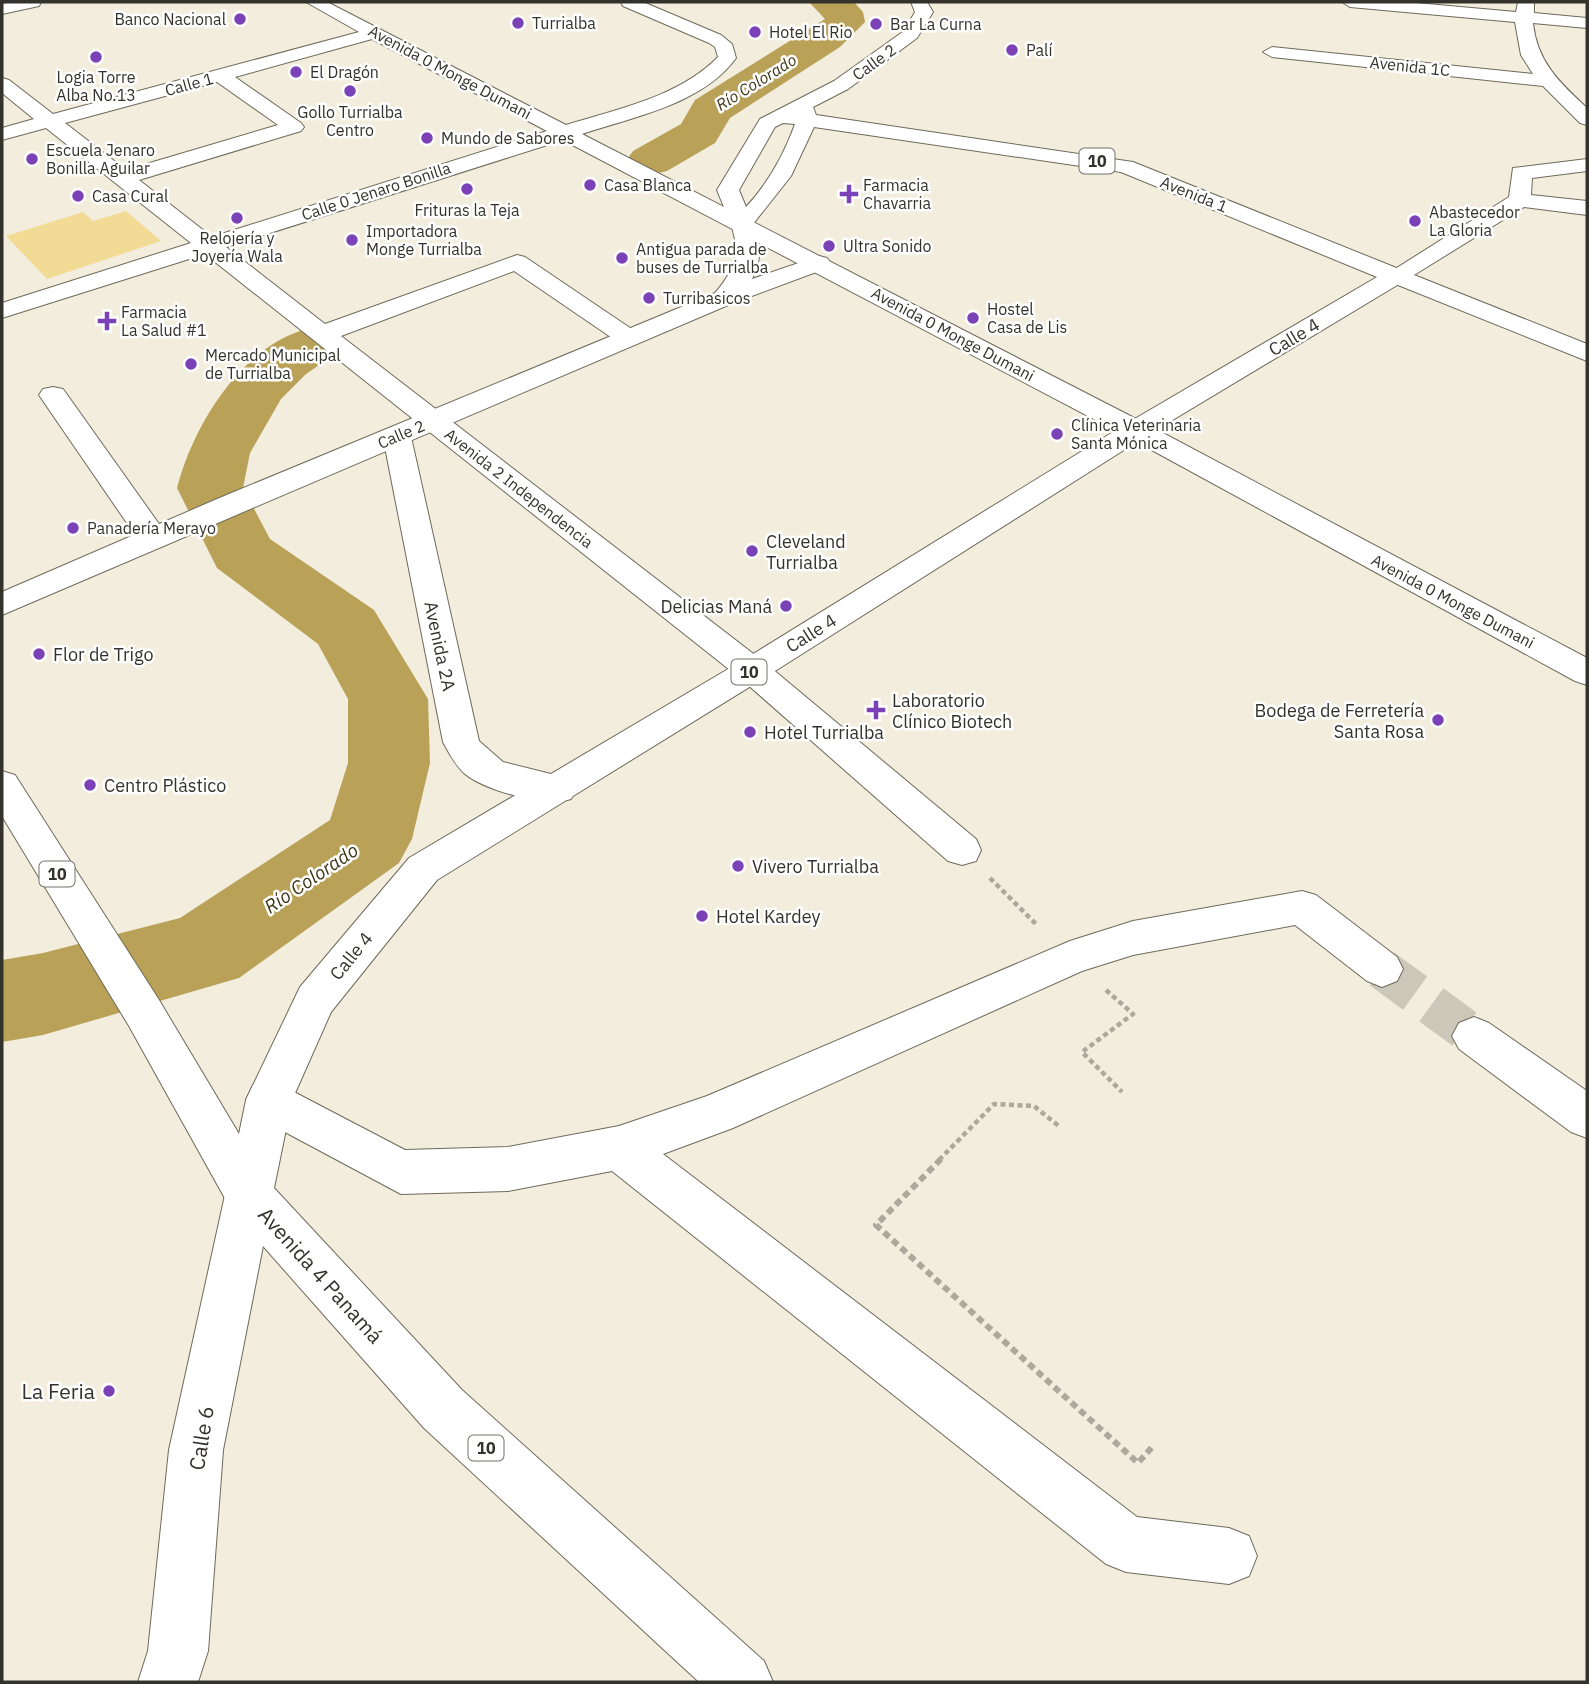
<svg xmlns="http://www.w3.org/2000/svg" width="1589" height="1684" viewBox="0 0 1589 1684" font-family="'IBM Plex Sans',sans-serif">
  <rect width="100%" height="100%" fill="#f2eddc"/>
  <polygon fill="#f2dc95" points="126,211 161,241 47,279 6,236 83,212 93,221"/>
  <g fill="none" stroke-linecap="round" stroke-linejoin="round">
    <g fill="#b9a258" fill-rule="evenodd">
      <polygon points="809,2 854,2 863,12 865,22 840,47 730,118 715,143 667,171 650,175 633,171 626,161 633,151 681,124 695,100 825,19"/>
      <path d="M 307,329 L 328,335 L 336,347 L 328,359 L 306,374 L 281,399 L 250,453 L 243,488 L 270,539 L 374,610 L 428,699 L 430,763 L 412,839 L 399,863 L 239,978 L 43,1035 L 2,1042 L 2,960 L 43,953 L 180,918 L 330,820 L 348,763 L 348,699 L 318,644 L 217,568 L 177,488 C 193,426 241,346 307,329 Z"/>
    </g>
    <polyline stroke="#ccc8b9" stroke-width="41" stroke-dasharray="41 20" stroke-linecap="butt" points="1382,969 1474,1036"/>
    <defs>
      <g id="minor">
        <polygon points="11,2 41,2 39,6 2,14 2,4"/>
        <path d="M 306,2 L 327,2 L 566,125 C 617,109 679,97 718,57 L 715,47 L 709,43 L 623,6 L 621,2 L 643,2 L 721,35 L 732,44 L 736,58 C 703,104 633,117 582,134 L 1146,424 L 1587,658 L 1587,685 L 1575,681 L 1126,436 L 563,140 L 226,247 L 325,324 L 517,255 L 525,257 L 636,332 L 640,337 L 636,342 L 618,342 L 514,271 L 341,336 L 764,662 L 976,839 L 981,850 L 976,861 L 962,865 L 948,861 L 740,678 L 205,254 L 2,318 L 2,303 L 191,243 L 46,128 L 2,140 L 2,128 L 34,119 L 2,93 L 2,78 L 9,80 L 53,114 L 359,32 ZM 372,39 L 547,131 L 212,237 L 139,180 L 301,131 L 304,127 L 301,123 L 235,77 ZM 217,82 L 278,125 L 126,170 L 65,123 Z"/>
        <path d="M 1342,2 L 1405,2 L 1516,12 L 1518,2 L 1534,2 L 1534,13 L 1587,18 L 1587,28 L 1533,23 C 1537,62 1560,83 1587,108 L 1587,125 L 1580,123 L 1543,86 L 1272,57 L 1263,52 L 1272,47 L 1533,74 L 1521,55 L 1515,22 L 1350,7 Z"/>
        <polygon points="1587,159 1587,171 1532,178 1531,195 1587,201 1587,215 1524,207 1414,275 1587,344 1587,361 1388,281 1384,276 1509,197 1513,168"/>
        <polygon points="53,387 63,389 164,531 168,538 164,545 153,548 142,545 39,395 43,389"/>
        <path d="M 397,429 L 407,431 L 411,437 L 479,741 L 503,762 L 571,779 L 577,789 L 571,799 C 546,807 486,791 465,774 C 455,765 449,753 443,742 L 383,437 L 387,431 Z"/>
        <polygon points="1302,891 1316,895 1397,957 1403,969 1397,981 1382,987 1367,981 1295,925 1133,955 1082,971 733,1128 663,1154 1137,1517 1229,1528 1249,1536 1257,1556 1249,1576 1229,1584 1126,1572 1106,1564 612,1171 508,1191 401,1194 253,1115 246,1100 253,1085 269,1079 405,1150 508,1147 619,1126 707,1096 1070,941 1133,921"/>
        <polygon points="1474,1017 1489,1023 1587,1091 1587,1138 1571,1132 1459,1049 1452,1036 1459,1023"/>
        <polygon points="249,1172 266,1179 273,1195 223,1450 208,1651 198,1682 138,1682 148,1651 169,1450 225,1195 232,1179"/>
      </g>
      <path id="major" d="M 911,2 L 927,2 L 933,12 L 917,38 L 848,89 L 813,107 L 816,115 L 1133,162 L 1404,271 L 1408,276 L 1404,281 L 1146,436 L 764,678 L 437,880 L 331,1012 L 292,1100 L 274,1188 L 462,1390 L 764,1661 L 773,1682 L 699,1682 L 424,1428 L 232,1211 L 129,1026 L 2,816 L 2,771 L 15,775 L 159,1000 L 239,1134 L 246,1100 L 300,987 L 409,858 L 740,662 L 1126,424 L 1377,277 L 1121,172 L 814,127 L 791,176 L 753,224 C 761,244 762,259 752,279 L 819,256 L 827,258 L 831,263 L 827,268 L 733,303 L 2,615 L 2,592 L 217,499 L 715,293 C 750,253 734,233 717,190 L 760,119 L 834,81 L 904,31 L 915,12 ZM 783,123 L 795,124 C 784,155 768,183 746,207 L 739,190 L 775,127 Z"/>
    </defs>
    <use href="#minor" stroke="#6e6a5b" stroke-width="2"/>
    <use href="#major" stroke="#6e6a5b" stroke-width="2"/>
    <g stroke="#aca89b" stroke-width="4.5" stroke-dasharray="5 3.5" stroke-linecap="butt">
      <polyline points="990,878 1038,926"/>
      <polyline points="1106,990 1133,1014 1082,1052 1122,1092"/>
      <polyline points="939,1160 994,1104 1034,1106 1060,1127"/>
    </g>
    <polyline stroke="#aca89b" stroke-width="6" stroke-dasharray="7 4.5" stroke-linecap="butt" points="941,1159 876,1225 1138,1463 1153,1446"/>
    <use href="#minor" fill="#fff" fill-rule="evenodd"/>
    <use href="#major" fill="#fff" fill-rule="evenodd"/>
  </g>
  <g fill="#7b42b8" stroke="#fff" stroke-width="2.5">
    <circle cx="240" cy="19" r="7"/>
    <circle cx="518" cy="23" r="7"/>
    <circle cx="876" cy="24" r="7"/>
    <circle cx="755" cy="32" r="7"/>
    <circle cx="1012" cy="50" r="7"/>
    <circle cx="96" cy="57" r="7"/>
    <circle cx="296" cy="72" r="7"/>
    <circle cx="350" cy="91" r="7"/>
    <circle cx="427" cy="138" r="7"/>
    <circle cx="32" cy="159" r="7"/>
    <circle cx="590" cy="185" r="7"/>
    <circle cx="467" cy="189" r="7"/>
    <path d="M845.5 183.5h7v7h7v7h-7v7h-7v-7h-7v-7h7z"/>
    <circle cx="78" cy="196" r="7"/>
    <circle cx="237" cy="218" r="7"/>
    <circle cx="1415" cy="221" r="7"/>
    <circle cx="352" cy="240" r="7"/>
    <circle cx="829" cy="246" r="7"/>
    <circle cx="622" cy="258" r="7"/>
    <circle cx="649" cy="298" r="7"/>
    <circle cx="973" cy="318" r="7"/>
    <path d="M103.5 310.5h7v7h7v7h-7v7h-7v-7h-7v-7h7z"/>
    <circle cx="191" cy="364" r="7"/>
    <circle cx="1057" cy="434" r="7"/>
    <circle cx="73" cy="528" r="7"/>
    <circle cx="752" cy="551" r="7"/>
    <circle cx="786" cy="606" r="7"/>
    <circle cx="39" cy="654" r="7"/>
    <path d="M872.5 699.5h7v7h7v7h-7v7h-7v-7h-7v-7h7z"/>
    <circle cx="1438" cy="720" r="7"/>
    <circle cx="750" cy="732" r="7"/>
    <circle cx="90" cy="785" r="7"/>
    <circle cx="738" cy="866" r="7"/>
    <circle cx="702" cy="916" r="7"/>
    <circle cx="109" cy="1391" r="7"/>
  </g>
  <g text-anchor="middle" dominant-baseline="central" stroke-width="5" stroke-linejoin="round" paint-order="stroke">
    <g font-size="16" fill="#34322c" stroke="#fff" text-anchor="start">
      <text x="226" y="19" text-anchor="end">Banco Nacional</text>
      <text x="532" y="23">Turrialba</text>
      <text x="890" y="24">Bar La Curna</text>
      <text x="769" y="32">Hotel El Rio</text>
      <text x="1026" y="50">Palí</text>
      <text x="310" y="72">El Dragón</text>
      <text x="96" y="77" text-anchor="middle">Logia Torre<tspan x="96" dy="18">Alba No.13</tspan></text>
      <text x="350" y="112" text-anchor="middle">Gollo Turrialba<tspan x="350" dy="18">Centro</tspan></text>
      <text x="441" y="138">Mundo de Sabores</text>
      <text x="46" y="150">Escuela Jenaro<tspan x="46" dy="18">Bonilla Aguilar</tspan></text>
      <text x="604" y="185">Casa Blanca</text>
      <text x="863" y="185">Farmacia<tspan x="863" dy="18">Chavarria</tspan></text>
      <text x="92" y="196">Casa Cural</text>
      <text x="467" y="210" text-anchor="middle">Frituras la Teja</text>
      <text x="1429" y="212">Abastecedor<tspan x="1429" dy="18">La Gloria</tspan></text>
      <text x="366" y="231">Importadora<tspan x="366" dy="18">Monge Turrialba</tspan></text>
      <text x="237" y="238" text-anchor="middle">Relojería y<tspan x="237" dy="18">Joyería Wala</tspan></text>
      <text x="843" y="246">Ultra Sonido</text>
      <text x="636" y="249">Antigua parada de<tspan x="636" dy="18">buses de Turrialba</tspan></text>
      <text x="663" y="298">Turribasicos</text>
      <text x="987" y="309">Hostel<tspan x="987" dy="18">Casa de Lis</tspan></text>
      <text x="121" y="312">Farmacia<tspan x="121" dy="18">La Salud #1</tspan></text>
      <text x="205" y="355">Mercado Municipal<tspan x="205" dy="18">de Turrialba</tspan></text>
      <text x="1071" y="425">Clínica Veterinaria<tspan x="1071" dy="18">Santa Mónica</tspan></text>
      <text x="87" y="528">Panadería Merayo</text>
    </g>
    <g font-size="16" fill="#34322c" stroke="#fff">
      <text transform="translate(874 62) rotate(-36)">Calle 2</text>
      <text transform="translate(1410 66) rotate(6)">Avenida 1C</text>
      <text transform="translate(450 72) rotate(28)">Avenida 0 Monge Dumani</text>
      <text transform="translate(189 84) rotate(-15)">Calle 1</text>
      <text transform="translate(376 191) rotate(-18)">Calle 0 Jenaro Bonilla</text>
      <text transform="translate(1194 194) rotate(22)">Avenida 1</text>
      <text transform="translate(953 334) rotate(28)">Avenida 0 Monge Dumani</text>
      <text transform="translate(401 434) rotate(-23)">Calle 2</text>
      <text transform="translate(519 488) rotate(38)">Avenida 2 Independencia</text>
      <text transform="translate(1453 601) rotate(28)">Avenida 0 Monge Dumani</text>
    </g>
    <g font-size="16" font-style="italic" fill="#3f3514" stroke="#fff">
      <text transform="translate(756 82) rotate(-32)">Río Colorado</text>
    </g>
    <g fill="#fff" stroke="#71706b" stroke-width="2">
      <rect x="1079.5" y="148.5" width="35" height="25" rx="5"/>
      <rect x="731.5" y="659.5" width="35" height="25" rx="5"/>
      <rect x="39.5" y="861.5" width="35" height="25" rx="5"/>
      <rect x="468.5" y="1435.5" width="35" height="25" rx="5"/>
    </g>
    <g font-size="16" font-weight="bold" fill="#34322c">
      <text x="1097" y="161">10</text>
      <text x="749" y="672">10</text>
      <text x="57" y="874">10</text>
      <text x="486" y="1448">10</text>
    </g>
    <g font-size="18" fill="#34322c" stroke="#fff">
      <text transform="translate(1294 337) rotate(-31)">Calle 4</text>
      <text transform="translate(811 633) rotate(-32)">Calle 4</text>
      <text transform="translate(440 646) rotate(78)">Avenida 2A</text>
      <text transform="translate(351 956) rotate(-51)">Calle 4</text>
    </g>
    <g font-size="18" fill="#34322c" stroke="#fff" text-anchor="start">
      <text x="766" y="541">Cleveland<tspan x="766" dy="21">Turrialba</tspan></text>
      <text x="772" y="606" text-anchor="end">Delicias Maná</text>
      <text x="53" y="654">Flor de Trigo</text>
      <text x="892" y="700">Laboratorio<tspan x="892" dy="21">Clínico Biotech</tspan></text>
      <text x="1424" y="710" text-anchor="end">Bodega de Ferretería<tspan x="1424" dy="21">Santa Rosa</tspan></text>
      <text x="764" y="732">Hotel Turrialba</text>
      <text x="104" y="785">Centro Plástico</text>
      <text x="752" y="866">Vivero Turrialba</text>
      <text x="716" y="916">Hotel Kardey</text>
    </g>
    <g font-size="19" font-style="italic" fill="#3f3514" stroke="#fff">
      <text transform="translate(311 878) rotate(-34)">Río Colorado</text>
    </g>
    <g font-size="21" fill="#34322c" stroke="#fff">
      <text transform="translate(321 1275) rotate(48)">Avenida 4 Panamá</text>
      <text transform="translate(201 1438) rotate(-81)">Calle 6</text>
    </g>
    <g font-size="21" fill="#34322c" stroke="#fff" text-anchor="end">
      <text x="95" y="1391">La Feria</text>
    </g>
  </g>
  <rect width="1589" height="1684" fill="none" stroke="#34322c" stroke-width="7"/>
</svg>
